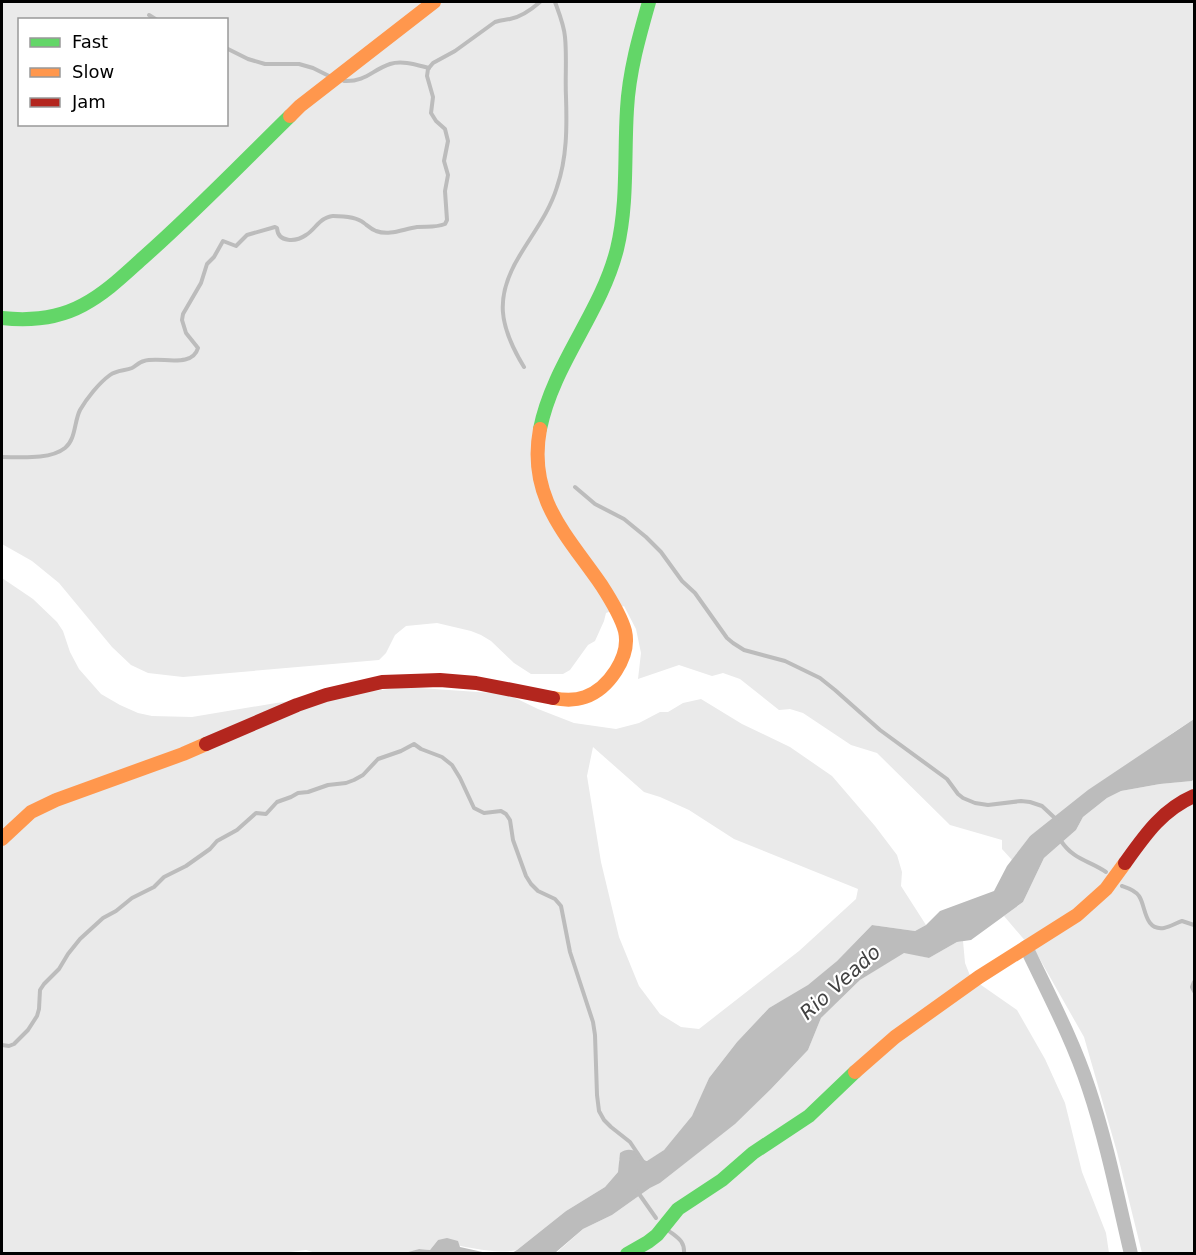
<svg xmlns="http://www.w3.org/2000/svg" width="1196" height="1255" viewBox="0 0 1196 1255" font-family="'DejaVu Sans',sans-serif">
  <rect width="100%" height="100%" fill="#fff"/>
  <g fill="#eaeaea" fill-rule="evenodd">
    <path d="M 2,2 L 1194,2 L 1194,719 L 1174,732 L 1030,836 L 1012,860 L 1002,849 L 1002,840 L 950,825 L 877,753 L 851,745 L 803,713 L 790,709 L 779,710 L 740,679 L 723,673 L 712,676 L 679,665 L 638,679 L 641,653 L 636,629 L 624,606 L 606,613 L 604,621 L 595,641 L 588,645 L 570,670 L 563,674 L 531,674 L 514,663 L 491,641 L 481,635 L 471,631 L 437,623 L 406,626 L 395,635 L 386,653 L 379,660 L 183,677 L 148,673 L 131,665 L 112,647 L 59,583 L 32,561 L 2,544 ZM 20,20 L 226,20 L 226,124 L 20,124 Z"/>
    <path d="M 2,578 L 33,599 L 57,622 L 63,631 L 70,652 L 79,669 L 101,694 L 120,705 L 138,713 L 152,716 L 192,717 L 276,703 L 405,687 L 507,694 L 538,709 L 574,723 L 616,729 L 639,723 L 660,712 L 668,712 L 683,703 L 701,699 L 742,724 L 790,747 L 832,776 L 875,826 L 897,855 L 902,872 L 901,886 L 926,925 L 915,931 L 872,925 L 837,961 L 808,986 L 769,1008 L 737,1042 L 709,1078 L 693,1116 L 664,1150 L 648,1161 L 641,1159 L 619,1159 L 619,1168 L 618,1172 L 605,1187 L 566,1211 L 517,1250 C 497,1255 458,1246 438,1240 L 430,1250 L 419,1249 L 405,1254 L 319,1254 L 306,1250 L 275,1254 L 2,1253 ZM 593,747 L 644,792 L 660,797 L 689,810 L 734,839 L 858,889 L 856,899 L 799,951 L 699,1029 L 681,1027 L 660,1014 L 639,986 L 619,937 L 601,862 L 587,776 Z"/>
    <polygon points="1194,779 1194,1253 1142,1253 1117,1152 1084,1037 1038,956 1004,916 1023,902 1044,858 1076,830 1083,817 1107,798 1121,791 1160,784 1192,781"/>
    <polygon points="963,941 965,963 971,978 1017,1010 1045,1059 1065,1103 1082,1172 1106,1233 1109,1253 555,1254 583,1229 612,1215 650,1188 660,1183 735,1123 771,1089 808,1050 821,1018 860,980 904,952 929,958 957,942"/>
  </g>
  <g fill="#bcbcbc">
    <path d="M 1194,719 L 1194,779 L 1192,781 L 1160,784 L 1121,791 L 1107,798 L 1083,817 L 1076,830 L 1044,858 L 1023,902 L 971,940 L 957,942 L 929,958 L 904,953 L 860,980 L 821,1018 L 808,1050 L 771,1089 L 735,1124 L 660,1183 L 650,1188 L 612,1215 L 583,1229 L 555,1253 L 512,1253 L 517,1250 L 566,1211 L 605,1187 L 618,1172 L 620,1153 C 627,1148 632,1150 639,1152 L 641,1159 L 647,1161 L 664,1150 L 692,1116 L 709,1078 L 737,1042 L 769,1008 L 808,985 L 837,961 L 872,925 L 915,931 L 926,925 L 940,911 L 994,891 L 1007,866 L 1030,836 L 1088,790 Z"/>
    <polygon points="447,1238 458,1241 460,1247 487,1253 405,1253 419,1249 430,1250 438,1240"/>
  </g>
  <g fill="none" stroke-linecap="round" stroke-linejoin="round">
    <g stroke="#bcbcbc" stroke-width="4">
      <polyline points="149,15 157,20"/>
      <polyline points="226,48 248,59 265,64 299,64 313,68 329,76"/>
      <path d="M 344,81 C 366,82 372,70 390,64 C 402,60 417,65 429,68"/>
      <path d="M 524,367 C 499,326 494,297 520,255 C 533,233 549,213 557,187 C 567,158 567,127 566,97 C 565,77 567,57 565,37 C 564,25 559,13 555,2"/>
      <path d="M 2,457 C 20,457 50,460 65,448 C 76,439 74,422 80,410 C 87,398 99,383 110,375 C 117,370 125,371 132,368 C 136,366 139,362 144,361 C 160,356 192,369 198,348 L 186,333 L 182,320 L 183,314 L 201,283 L 207,264 L 214,257 L 223,241 L 236,246 L 247,235 L 275,227 L 277,228 C 278,243 296,242 306,235 C 313,231 317,223 324,219 C 326,218 330,216 333,216 C 342,216 357,217 364,223 C 368,226 371,229 376,231 C 390,236 403,229 417,227 C 427,226 435,228 445,224 L 447,220 L 445,191 L 448,175 L 444,161 L 448,141 L 445,129 L 436,121 L 431,113 L 433,97 L 427,76 L 428,69 L 433,63 L 455,51 L 495,22 C 501,20 505,20 510,19 C 521,17 532,9 540,2"/>
      <polyline points="575,487 595,504 624,519 646,537 661,552 682,581 695,593 727,638 733,643 744,650 785,661 820,678 835,690 880,730 947,779 958,794 963,798 975,803 988,805 1021,801 1030,802 1042,806 1057,820"/>
      <path d="M 1061,841 C 1074,860 1088,860 1106,872"/>
      <path d="M 1122,886 C 1128,888 1135,890 1139,896 C 1146,906 1144,931 1164,928 C 1170,927 1176,923 1182,921 L 1194,925"/>
      <polyline points="1194,982 1192,987 1194,991"/>
      <polyline points="2,1045 9,1046 14,1044 28,1030 37,1016 39,1009 40,990 44,984 59,969 68,954 80,939 103,918 116,911 132,898 154,887 164,877 186,866 210,849 217,841 237,830 256,813 266,814 277,802 291,797 298,793 308,792 328,785 346,783 354,780 363,775 378,759 401,751 414,744 421,749 442,757 452,765 460,778 474,808 484,813 501,811 506,814 510,820 513,840 526,876 531,884 538,891 555,899 561,906 570,952 593,1022 595,1035 597,1095 599,1111 604,1120 611,1127 630,1142 644,1163"/>
      <polyline points="637,1191 656,1218"/>
      <path d="M 669,1231 C 678,1238 685,1241 684,1254"/>
    </g>
    <path stroke="#bebebe" stroke-width="14" d="M 1026,947 C 1048,993 1073,1040 1089,1089 C 1107,1143 1118,1199 1131,1254"/>
    <g stroke="#63d668" stroke-width="14">
      <path d="M 2,318 C 29,321 59,318 83,305 C 106,293 125,274 144,257 C 195,212 242,163 290,116"/>
      <path d="M 540,429 C 553,364 601,313 617,249 C 628,204 624,156 627,109 C 629,72 639,37 649,2"/>
      <polyline points="627,1254 648,1242 657,1235 678,1209 722,1180 753,1153 809,1116 855,1072"/>
    </g>
    <g stroke="#ff974d" stroke-width="14">
      <polyline points="290,116 300,106 434,2"/>
      <path d="M 540,429 C 527,498 567,535 602,586 C 611,600 621,616 625,631 C 631,657 608,689 585,697 C 574,701 563,700 553,698"/>
      <polyline points="2,839 31,812 56,800 183,754 206,744"/>
      <polyline points="855,1072 895,1037 979,977 1077,915 1106,889 1125,863"/>
    </g>
    <g stroke="#b3261e" stroke-width="14">
      <polyline points="206,744 297,705 326,695 382,682 440,680 476,683 553,698"/>
      <path d="M 1125,863 C 1145,835 1162,810 1194,796"/>
    </g>
  </g>
  <g text-anchor="middle" dominant-baseline="central" stroke-width="4.5" stroke-linejoin="round" paint-order="stroke">
    <g font-size="20" font-style="italic" fill="#414141" stroke="#fff">
      <text transform="translate(840 982) rotate(-42)">Rio Veado</text>
    </g>
  </g>
  <rect width="1196" height="1255" fill="none" stroke="#000000" stroke-width="6"/>
  <rect x="18" y="18" width="210" height="108" fill="#ffffff" stroke="#999999" stroke-width="1.5"/>
  <rect x="30" y="38" width="30" height="9" fill="#63d668" stroke="#999999" stroke-width="1.5"/>
  <text x="72" y="48" font-size="18" fill="#000000">Fast</text>
  <rect x="30" y="68" width="30" height="9" fill="#ff974d" stroke="#999999" stroke-width="1.5"/>
  <text x="72" y="78" font-size="18" fill="#000000">Slow</text>
  <rect x="30" y="98" width="30" height="9" fill="#b3261e" stroke="#999999" stroke-width="1.5"/>
  <text x="72" y="108" font-size="18" fill="#000000">Jam</text>
</svg>
